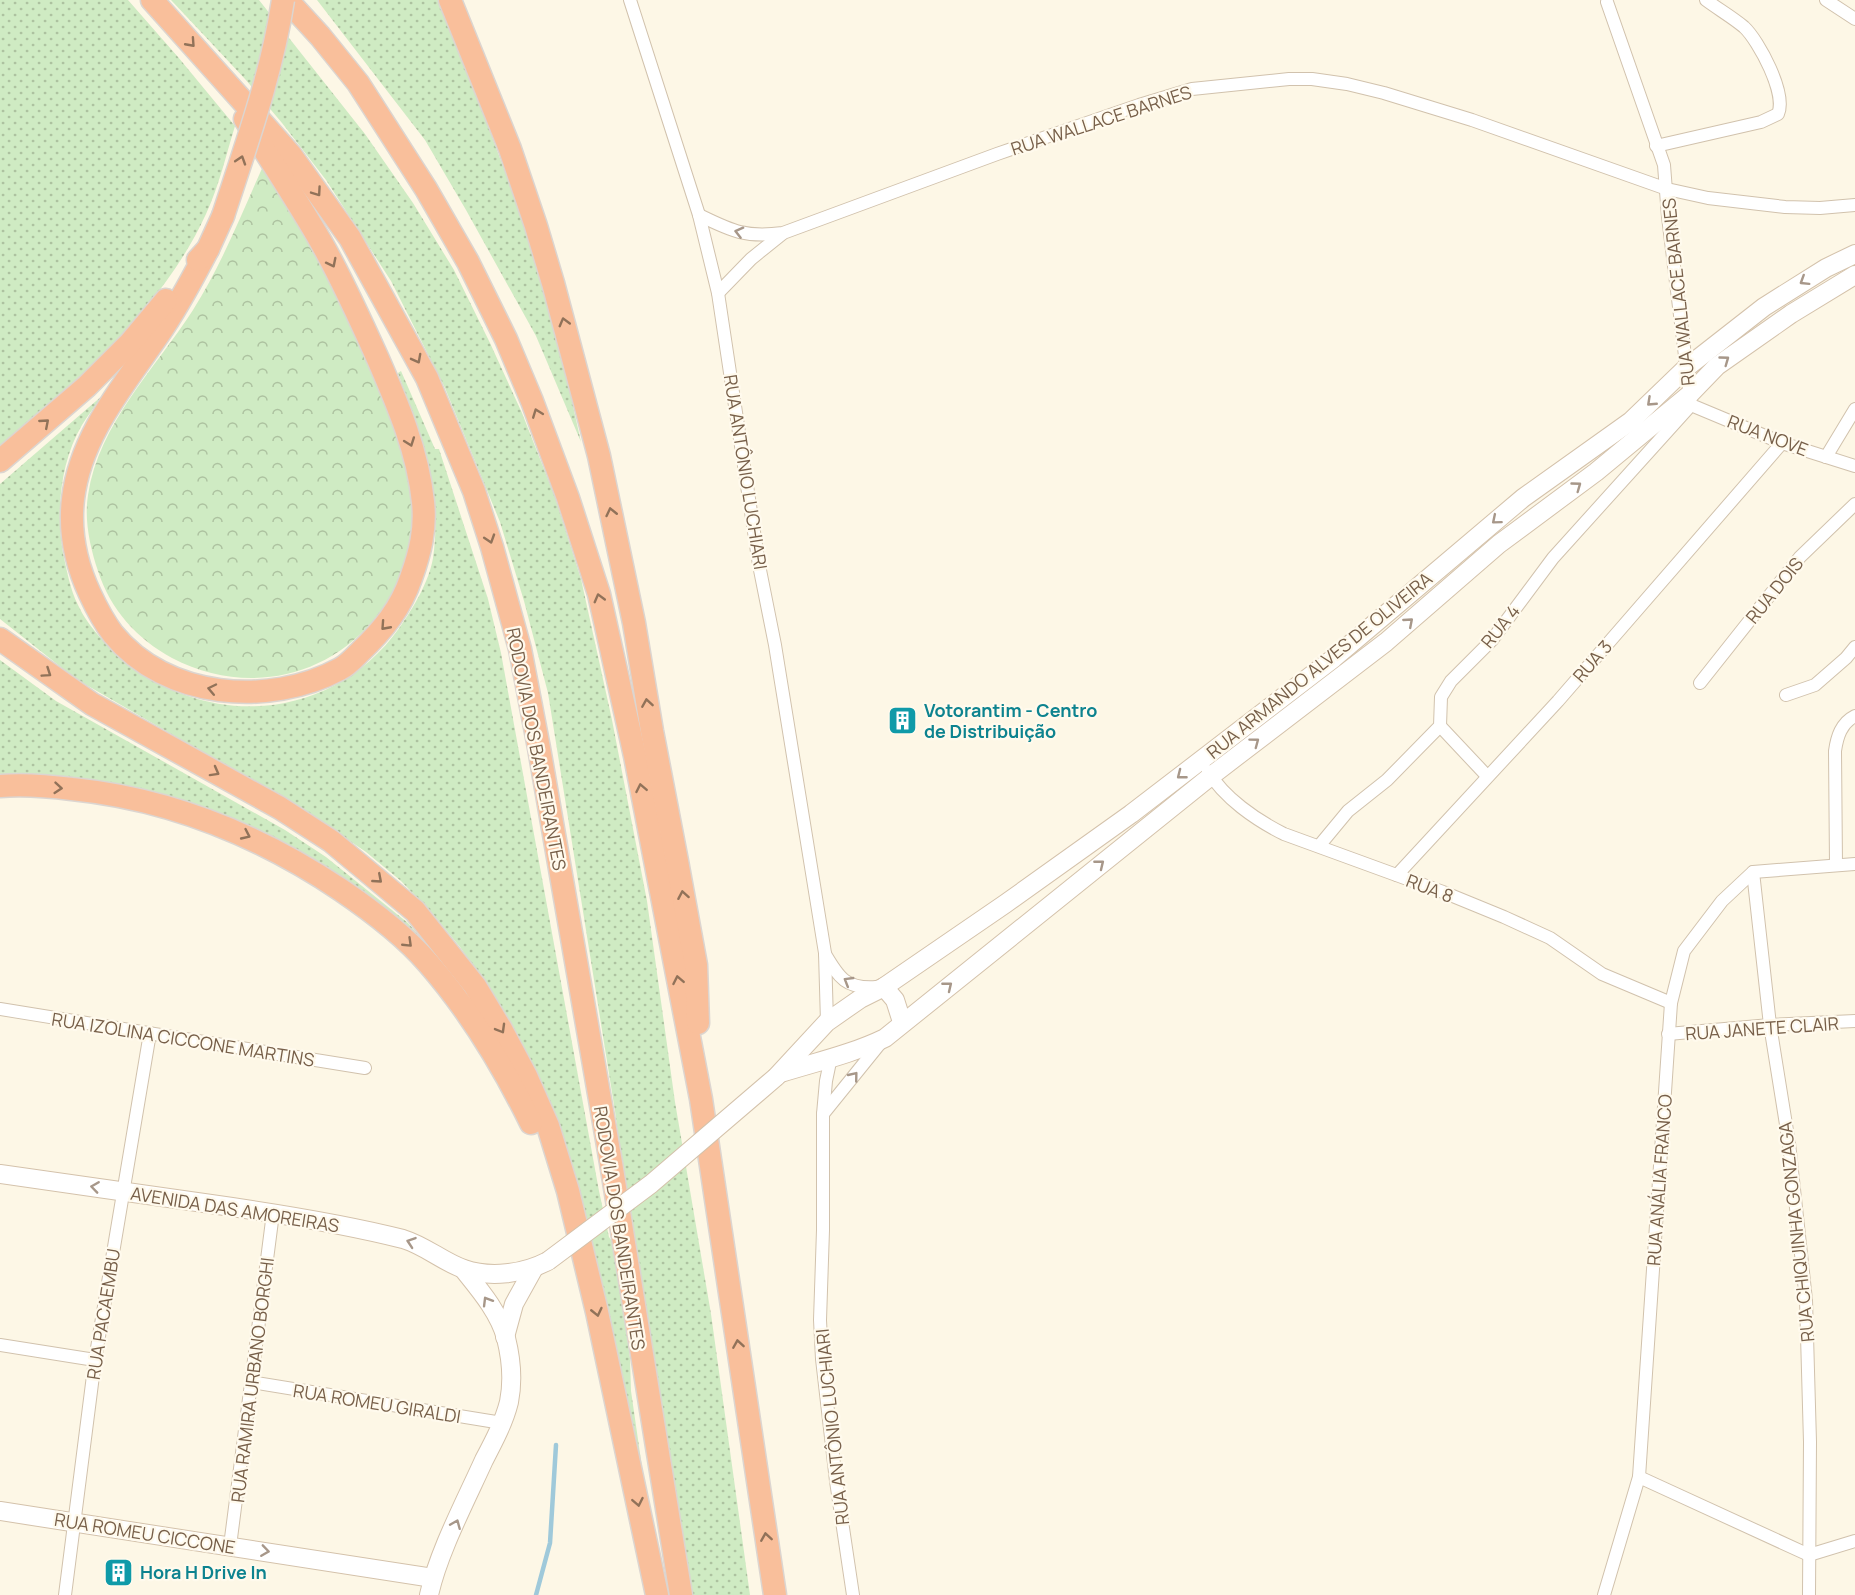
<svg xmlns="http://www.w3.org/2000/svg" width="1855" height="1595" viewBox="0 0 1855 1595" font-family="Manrope,sans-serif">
  <defs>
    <pattern id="grass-dots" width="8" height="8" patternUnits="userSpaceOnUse" patternTransform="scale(1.5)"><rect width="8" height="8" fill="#cfebc3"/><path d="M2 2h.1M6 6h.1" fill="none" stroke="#adc2a0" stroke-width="1.8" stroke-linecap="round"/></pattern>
    <pattern id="forest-crowns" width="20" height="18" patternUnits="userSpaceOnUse" patternTransform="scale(1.5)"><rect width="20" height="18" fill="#cfebc3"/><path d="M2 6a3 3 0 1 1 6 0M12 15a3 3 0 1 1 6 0" fill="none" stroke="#adc2a0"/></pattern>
  </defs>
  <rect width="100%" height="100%" fill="#fdf7e6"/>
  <g fill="url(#grass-dots)">
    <path d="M 0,0 L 128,0 L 178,57 L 235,126 C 226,155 219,186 206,214 C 162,310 77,380 0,450 Z"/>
    <polygon points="171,0 259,0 365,134 413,203 454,270 490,343 522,413 555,497 581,579 612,720 647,901 675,1102 711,1314 750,1595 691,1595 636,1270 615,1111 548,693 524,601 500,522 445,388 391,281 326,180 282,123 245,79"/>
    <path d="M 317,0 L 439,0 C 471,85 507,169 534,256 C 554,317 567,379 581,442 L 536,336 L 466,210 L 425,140 Z"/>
    <path d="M 401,371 L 435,449 L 439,449 L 488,599 L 501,653 L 599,1191 L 609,1237 L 614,1244 L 630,1358 L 631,1391 L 644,1481 L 591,1246 L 490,990 L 460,947 L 432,913 L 401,881 L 366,852 L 319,820 L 256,783 L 76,679 L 0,619 L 0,484 L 103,395 C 96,405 88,415 82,425 C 60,462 56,512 63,553 C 67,571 70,589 78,605 C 88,627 109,648 128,663 C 214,731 335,719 400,627 C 413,608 429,582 433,558 C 443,491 420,435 398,373 Z"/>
    <polygon points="0,660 56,701 285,830 326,857 408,923 452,973 279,843 0,778"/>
  </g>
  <path fill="url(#forest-crowns)" d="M 264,164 C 287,203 311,242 331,283 C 347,316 363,350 377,384 C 392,420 406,455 411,495 C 414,517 411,539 405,559 C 403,567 402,577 398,584 C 393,598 382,610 372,622 C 321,681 241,694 172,658 C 137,639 110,609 98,571 C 90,547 84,520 88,495 C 99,423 155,369 193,310 C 222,264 242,213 264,164 Z"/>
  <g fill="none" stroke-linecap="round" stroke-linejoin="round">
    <polyline stroke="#9fc9da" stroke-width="4.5" points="536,1595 550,1543 556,1445"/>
    <defs>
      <g id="street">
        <polyline points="630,0 699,215 718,293 759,565 775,645 825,953 827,1022"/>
        <polyline points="1826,0 1855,19"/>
        <polyline points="1607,2 1664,165 1668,217 1691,405 1782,443 1855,466"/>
        <path d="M 1656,146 L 1761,122 L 1778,114 C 1787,94 1759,41 1744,27 C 1732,17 1718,9 1706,0"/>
        <path d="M 699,215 C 732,231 745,238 783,233 L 997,154 L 1139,105 L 1192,89 L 1289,79 L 1312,79 L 1347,84 L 1384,93 L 1472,120 L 1667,189 L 1708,198 L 1785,207 L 1820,208 L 1855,205"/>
        <polyline points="718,293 751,259 782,234"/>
        <polyline points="1826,457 1855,409"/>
        <polyline points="1700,683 1800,557 1855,504"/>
        <polyline points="1786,695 1815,685 1846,658 1855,647"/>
        <polyline points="1440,726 1487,776"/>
        <path d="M 1208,771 C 1224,798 1256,820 1284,834 L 1443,892 L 1504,917 L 1550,938 L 1602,974 L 1671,1003"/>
        <polyline points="1319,846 1348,811 1387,780 1440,726 1441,697 1451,681 1492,640 1553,558 1691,405"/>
        <path d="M 1836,864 L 1835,751 C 1837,737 1841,723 1855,716"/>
        <polyline points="1753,872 1770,1025 1789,1143 1806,1300 1810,1442 1809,1595"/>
        <polyline points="1397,875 1558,701 1782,443"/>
        <path d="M 825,954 C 839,978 846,989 876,987"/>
        <polyline points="0,1009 365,1068"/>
        <polyline points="1668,1034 1770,1025 1855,1021"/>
        <polyline points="831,1057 826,1081 823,1114 823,1230 820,1320 822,1359 836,1481 853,1595"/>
        <polyline points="823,1114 882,1041"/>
        <polyline points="0,1345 95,1360"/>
        <polyline points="251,1382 502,1423"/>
        <polyline points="1639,1477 1809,1555 1855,1541"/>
        <polyline points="230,1546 273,1213"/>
        <polyline points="65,1595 95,1360 150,1033"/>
        <polyline points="1604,1595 1639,1477 1671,1003 1684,951 1722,901 1753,872 1855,864"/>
      </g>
      <g id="secondary">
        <polyline points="884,987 895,1000 902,1022"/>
        <path d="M 781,1073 C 816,1062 852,1054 885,1038 L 1211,776 L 1386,642 L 1499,544 L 1596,472 L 1689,395 L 1717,366 L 1791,314 L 1855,275"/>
        <polyline points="776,1077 827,1022 860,999 884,987 1005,904 1131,814 1334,658 1523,498 1631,421 1686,368 1764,307 1826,268 1855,254"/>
        <path d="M 0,1174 C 70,1184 141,1194 211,1204 C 275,1213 340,1223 403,1239 C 426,1246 443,1262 464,1269 C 490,1278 523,1274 548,1261"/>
        <polyline points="505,1337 514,1304 534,1268"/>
        <polyline points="0,1511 433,1578"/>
        <path d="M 429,1595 C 438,1553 466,1500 484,1460 C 494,1441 504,1422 509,1402 C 513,1382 511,1358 506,1338 C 499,1312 479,1289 463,1269"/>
      </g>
      <g id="highway">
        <polyline points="152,0 290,154 350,238 427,378 474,491 492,547 520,649 539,748 611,1163 681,1595"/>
        <polyline points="287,0 320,36 358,83 426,189 468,262 506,339 532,401 568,498 599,594 635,756 701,1099 775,1595"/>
        <polyline points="450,0 510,149 536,226 553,283 599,456 634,623 652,731 677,861 696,965 698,1023"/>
        <path d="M 208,249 C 194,276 180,302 163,328 C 127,382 81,432 73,499 C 69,533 76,564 90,594 C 96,607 104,622 113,634 C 166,699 269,707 340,669 C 348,665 354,658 360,652 C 383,630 401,608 411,578 C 420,553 426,529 423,502 C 418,452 398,405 378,359 C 360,319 342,279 321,242 C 297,200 270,160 245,119"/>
        <polyline points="198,260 208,249 223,216"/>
        <polyline points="0,461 87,386 130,343 166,300"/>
        <polyline points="0,639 92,704 280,808 331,841 415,911 475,986 501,1029 526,1076 548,1126 568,1191 597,1312 657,1595"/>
        <path d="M 0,786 C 24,784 48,786 72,789 C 171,799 259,835 341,890 C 372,911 403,934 428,963 C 470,1011 503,1066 531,1123"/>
      </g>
    </defs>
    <use href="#street" stroke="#d1c2ad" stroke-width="14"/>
    <use href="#secondary" stroke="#d4c2ab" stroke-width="20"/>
    <use href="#highway" stroke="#dcd5d0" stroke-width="25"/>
    <use href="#street" stroke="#fff" stroke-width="12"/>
    <use href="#secondary" stroke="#fff" stroke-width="18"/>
    <use href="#highway" stroke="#f9bf9b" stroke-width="22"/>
    <defs>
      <polyline id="secondary-bridge" points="548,1261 651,1184 776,1077"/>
      <path id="highway-bridge" d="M 223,216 C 246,145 272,74 283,0"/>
    </defs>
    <use href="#secondary-bridge" stroke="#d4c2ab" stroke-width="20" stroke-linecap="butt"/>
    <use href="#highway-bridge" stroke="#dcd5d0" stroke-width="25" stroke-linecap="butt"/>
    <use href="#secondary-bridge" stroke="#fff" stroke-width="18"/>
    <use href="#highway-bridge" stroke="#f9bf9b" stroke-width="22"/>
  </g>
  <defs><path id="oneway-chevron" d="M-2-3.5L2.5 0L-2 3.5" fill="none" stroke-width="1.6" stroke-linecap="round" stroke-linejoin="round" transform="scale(1.5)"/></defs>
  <g stroke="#917259">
    <use href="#oneway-chevron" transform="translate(191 43) rotate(48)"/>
    <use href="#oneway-chevron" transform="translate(241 160) rotate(-72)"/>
    <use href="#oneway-chevron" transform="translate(317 192) rotate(55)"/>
    <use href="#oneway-chevron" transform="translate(332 263) rotate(63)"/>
    <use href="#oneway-chevron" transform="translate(564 322) rotate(-105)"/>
    <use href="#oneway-chevron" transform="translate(417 359) rotate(62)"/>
    <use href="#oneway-chevron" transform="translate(537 413) rotate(-111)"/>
    <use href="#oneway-chevron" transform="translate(45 423) rotate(-41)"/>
    <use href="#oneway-chevron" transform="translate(410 442) rotate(70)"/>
    <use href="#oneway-chevron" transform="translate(611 512) rotate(-103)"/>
    <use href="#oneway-chevron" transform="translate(490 539) rotate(72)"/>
    <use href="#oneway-chevron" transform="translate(599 598) rotate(-105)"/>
    <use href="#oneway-chevron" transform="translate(385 626) rotate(132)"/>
    <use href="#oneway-chevron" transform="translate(47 673) rotate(34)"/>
    <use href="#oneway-chevron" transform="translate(212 689) rotate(-168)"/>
    <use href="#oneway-chevron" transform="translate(647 703) rotate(-99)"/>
    <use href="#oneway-chevron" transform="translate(215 772) rotate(29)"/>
    <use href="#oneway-chevron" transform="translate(58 788) rotate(5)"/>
    <use href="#oneway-chevron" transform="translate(641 788) rotate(-101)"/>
    <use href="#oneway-chevron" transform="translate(246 835) rotate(25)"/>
    <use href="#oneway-chevron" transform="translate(378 879) rotate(41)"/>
    <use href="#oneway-chevron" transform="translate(683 895) rotate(-100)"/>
    <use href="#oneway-chevron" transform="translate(408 943) rotate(44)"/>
    <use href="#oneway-chevron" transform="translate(678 980) rotate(-101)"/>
    <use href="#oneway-chevron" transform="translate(501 1029) rotate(60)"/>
    <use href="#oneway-chevron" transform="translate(597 1312) rotate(77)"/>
    <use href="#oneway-chevron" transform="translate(738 1344) rotate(-99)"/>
    <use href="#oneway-chevron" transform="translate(638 1502) rotate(79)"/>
    <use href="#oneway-chevron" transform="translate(766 1537) rotate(-99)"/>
  </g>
  <g stroke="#a79789">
    <use href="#oneway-chevron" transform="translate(739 232) rotate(-166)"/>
    <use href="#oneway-chevron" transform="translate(1804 281) rotate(148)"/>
    <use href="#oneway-chevron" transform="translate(1725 360) rotate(-36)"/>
    <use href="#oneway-chevron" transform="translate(1651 402) rotate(137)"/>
    <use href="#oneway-chevron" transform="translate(1577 486) rotate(-36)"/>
    <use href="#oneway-chevron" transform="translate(1496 520) rotate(140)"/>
    <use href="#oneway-chevron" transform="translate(1409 622) rotate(-41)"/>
    <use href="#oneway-chevron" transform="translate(1255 742) rotate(-37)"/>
    <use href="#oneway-chevron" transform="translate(1181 775) rotate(142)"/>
    <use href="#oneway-chevron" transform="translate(1100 864) rotate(-39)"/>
    <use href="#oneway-chevron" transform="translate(848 981) rotate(-149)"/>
    <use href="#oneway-chevron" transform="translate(948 986) rotate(-39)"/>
    <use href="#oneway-chevron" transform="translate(854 1076) rotate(-51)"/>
    <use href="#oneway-chevron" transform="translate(95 1187) rotate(-172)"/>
    <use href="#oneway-chevron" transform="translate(411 1242) rotate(-161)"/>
    <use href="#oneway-chevron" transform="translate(487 1301) rotate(-121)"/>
    <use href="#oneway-chevron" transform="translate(456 1524) rotate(-67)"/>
    <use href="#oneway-chevron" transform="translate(265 1551) rotate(8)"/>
  </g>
  <defs>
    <symbol id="building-square" viewBox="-11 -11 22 22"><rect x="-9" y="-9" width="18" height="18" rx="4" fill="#0f9aa8" stroke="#fffaed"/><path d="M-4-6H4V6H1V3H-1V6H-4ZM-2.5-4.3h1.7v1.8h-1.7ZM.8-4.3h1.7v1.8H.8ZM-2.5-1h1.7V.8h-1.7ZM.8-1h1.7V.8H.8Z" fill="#fff"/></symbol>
  </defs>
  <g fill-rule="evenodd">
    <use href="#building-square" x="886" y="704" width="33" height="33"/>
    <use href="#building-square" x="102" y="1556" width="33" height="33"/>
  </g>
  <g text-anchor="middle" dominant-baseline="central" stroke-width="4.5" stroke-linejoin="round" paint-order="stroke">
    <g font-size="18" fill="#775f49" stroke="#fffaed">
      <text transform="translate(1101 120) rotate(-18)">RUA WALLACE BARNES</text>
      <text transform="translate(1678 292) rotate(-96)">RUA WALLACE BARNES</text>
      <text transform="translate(1768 435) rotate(21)">RUA NOVE</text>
      <text transform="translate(746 472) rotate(81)">RUA ANTÔNIO LUCHIARI</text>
      <text transform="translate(1774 590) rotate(-51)">RUA DOIS</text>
      <text transform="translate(1500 626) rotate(-51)">RUA 4</text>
      <text transform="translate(1592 661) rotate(-49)">RUA 3</text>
      <text transform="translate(1319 665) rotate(-39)">RUA ARMANDO ALVES DE OLIVEIRA</text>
      <text transform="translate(537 749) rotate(79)">RODOVIA DOS BANDEIRANTES</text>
      <text transform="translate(1430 888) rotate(21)">RUA 8</text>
      <text transform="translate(1762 1028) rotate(-4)">RUA JANETE CLAIR</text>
      <text transform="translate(183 1039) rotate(9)">RUA IZOLINA CICCONE MARTINS</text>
      <text transform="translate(1659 1180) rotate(-86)">RUA ANÁLIA FRANCO</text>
      <text transform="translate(235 1209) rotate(9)">AVENIDA DAS AMOREIRAS</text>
      <text transform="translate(620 1228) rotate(81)">RODOVIA DOS BANDEIRANTES</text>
      <text transform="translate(1796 1232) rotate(-96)">RUA CHIQUINHA GONZAGA</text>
      <text transform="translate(103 1314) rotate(-81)">RUA PACAEMBU</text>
      <text transform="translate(252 1380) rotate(-83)">RUA RAMIRA URBANO BORGHI</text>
      <text transform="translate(377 1403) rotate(9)">RUA ROMEU GIRALDI</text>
      <text transform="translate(832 1427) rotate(-96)">RUA ANTÔNIO LUCHIARI</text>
      <text transform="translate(145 1533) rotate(9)">RUA ROMEU CICCONE</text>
    </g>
    <g font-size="18" font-weight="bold" fill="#0d838f" stroke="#fffaed" text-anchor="start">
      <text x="924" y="710">Votorantim - Centro<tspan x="924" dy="21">de Distribuição</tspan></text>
      <text x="140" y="1572">Hora H Drive In</text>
    </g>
  </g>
</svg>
